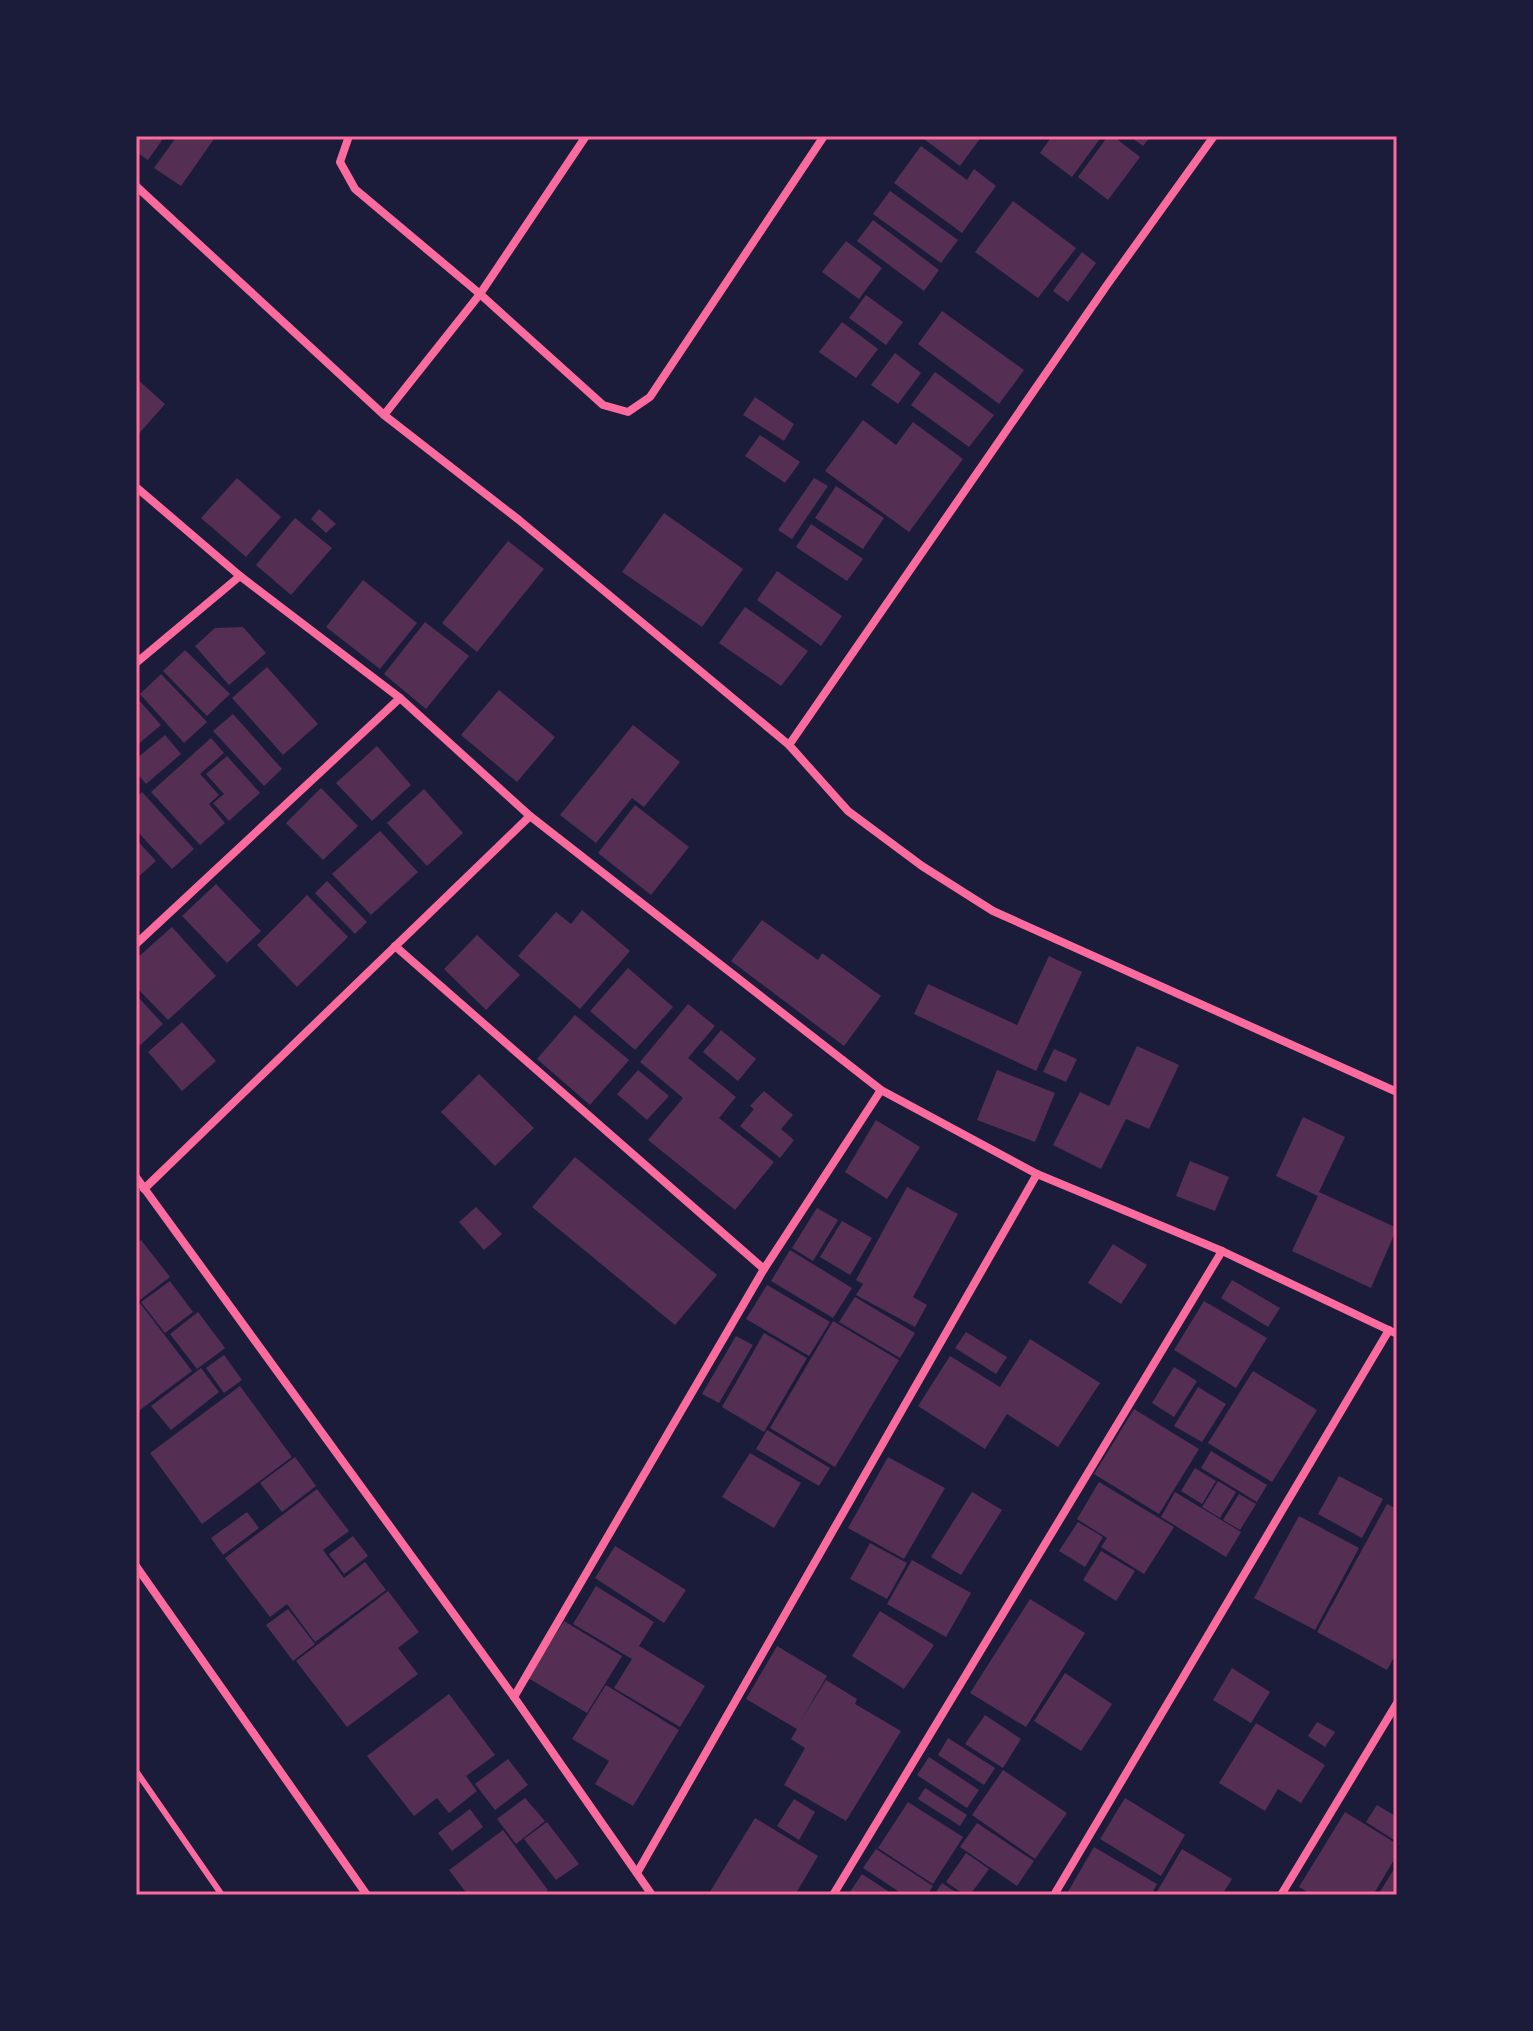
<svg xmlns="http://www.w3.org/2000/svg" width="1533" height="2031" viewBox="0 0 1533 2031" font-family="'Public Sans',sans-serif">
  <rect width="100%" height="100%" fill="#1b1b3a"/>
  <g fill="#542f53">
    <polygon points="136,136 165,136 148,160 136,152"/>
    <polygon points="177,136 209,136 214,139 181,186 154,168"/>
    <polygon points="920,136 982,136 960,166"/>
    <polygon points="1052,136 1102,136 1072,177 1040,153"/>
    <polygon points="1108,136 1113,136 1140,157 1108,200 1078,177"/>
    <polygon points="1129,136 1151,136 1143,146"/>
    <polygon points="921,146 967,180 974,169 996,186 962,233 894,183"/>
    <polygon points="890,191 958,240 941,263 873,214"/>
    <polygon points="1013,201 1076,248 1038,298 975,252"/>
    <polygon points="873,220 939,270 924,291 857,241"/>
    <polygon points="846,241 882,268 859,299 822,272"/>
    <polygon points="1082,252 1096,263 1068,302 1053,291"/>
    <polygon points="866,295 903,322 886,345 849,318"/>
    <polygon points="942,311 1024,370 999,404 918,344"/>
    <polygon points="842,322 878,349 856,378 819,352"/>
    <polygon points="895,353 921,373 898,404 871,385"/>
    <polygon points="935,372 994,415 969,447 911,405"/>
    <polygon points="136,378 165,404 136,437"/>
    <polygon points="755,397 794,424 784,441 743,415"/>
    <polygon points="863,420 896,445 913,422 963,459 909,532 825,471"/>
    <polygon points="760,435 800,462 785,483 745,456"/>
    <polygon points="237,478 281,517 246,557 201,518"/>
    <polygon points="814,478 828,486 792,539 778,530"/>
    <polygon points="836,486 884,518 863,549 815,518"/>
    <polygon points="319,509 336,524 326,533 311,519"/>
    <polygon points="664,513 743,569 702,627 622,572"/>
    <polygon points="295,518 332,548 291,595 256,565"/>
    <polygon points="811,524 863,559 847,581 796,547"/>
    <polygon points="508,541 544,569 477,652 442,623"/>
    <polygon points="777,571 842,616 821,646 757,600"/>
    <polygon points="363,580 417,623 380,669 326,627"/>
    <polygon points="745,607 808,651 781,686 719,643"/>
    <polygon points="425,622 469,656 426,709 384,674"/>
    <polygon points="243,627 266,653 229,685 195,646 215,628"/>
    <polygon points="185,650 230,694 207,716 163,671"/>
    <polygon points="267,667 318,724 283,755 232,698"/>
    <polygon points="161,674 207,722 184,743 140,694"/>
    <polygon points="499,690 555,737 517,782 461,735"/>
    <polygon points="136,697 161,725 136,746"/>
    <polygon points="233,714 282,769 264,786 213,731"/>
    <polygon points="633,725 680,762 644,807 632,798 596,843 560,815"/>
    <polygon points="165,735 181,754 146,784 136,772 136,759"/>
    <polygon points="211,738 224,753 200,774 219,795 209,804 225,823 200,845 151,792"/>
    <polygon points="377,746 411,785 372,821 336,783"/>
    <polygon points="227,756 260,793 229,821 213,803 224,794 206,774"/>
    <polygon points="321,788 358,826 323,860 286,823"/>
    <polygon points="424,789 463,833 427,866 387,823"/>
    <polygon points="142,792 194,849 172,869 136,830 136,798"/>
    <polygon points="635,805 689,847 651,895 598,853"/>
    <polygon points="380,831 418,872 371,915 332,874"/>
    <polygon points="136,839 156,861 136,879"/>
    <polygon points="327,881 367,922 355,934 315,893"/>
    <polygon points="216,884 261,931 227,963 182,916"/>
    <polygon points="307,895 348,937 297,987 257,945"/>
    <polygon points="582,910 630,951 580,1009 518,956 556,912 571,924"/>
    <polygon points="762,920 818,960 822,953 881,996 844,1046 731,961"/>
    <polygon points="172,927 216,976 168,1020 136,987 136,959"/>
    <polygon points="477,935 520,975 486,1010 444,969"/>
    <polygon points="1049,956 1082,972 1036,1071 914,1014 928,984 1017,1025"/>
    <polygon points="628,968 673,1007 635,1050 590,1011"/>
    <polygon points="136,995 163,1024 136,1049"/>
    <polygon points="688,1004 715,1026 688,1058 736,1097 719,1118 774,1162 735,1210 648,1140 683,1098 640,1062"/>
    <polygon points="575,1015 629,1060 590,1105 537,1059"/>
    <polygon points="182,1022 216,1061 182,1091 148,1052"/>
    <polygon points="721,1030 756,1059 738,1081 703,1052"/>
    <polygon points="1137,1046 1179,1065 1149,1129 1126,1119 1101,1169 1053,1145 1080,1092 1109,1106"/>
    <polygon points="1054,1049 1077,1059 1066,1082 1043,1072"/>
    <polygon points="638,1070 669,1096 647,1120 617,1094"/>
    <polygon points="997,1070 1055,1093 1035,1142 977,1120"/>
    <polygon points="479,1074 534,1128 495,1166 441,1112"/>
    <polygon points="764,1091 793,1115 781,1129 794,1140 780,1158 740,1126 754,1109 750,1106"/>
    <polygon points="1303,1117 1345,1137 1319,1192 1397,1228 1371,1288 1292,1251 1318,1196 1276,1176"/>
    <polygon points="876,1120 920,1147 887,1199 845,1172"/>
    <polygon points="575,1157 717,1275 675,1325 532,1207"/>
    <polygon points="1190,1161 1229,1177 1215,1211 1176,1196"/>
    <polygon points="907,1187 958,1214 913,1297 927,1305 915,1327 856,1295 863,1284 856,1280"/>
    <polygon points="476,1207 502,1234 484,1250 459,1222"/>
    <polygon points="817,1208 838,1220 813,1261 792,1248"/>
    <polygon points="842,1221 872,1238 850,1275 820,1257"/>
    <polygon points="141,1240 170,1277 136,1303 136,1244"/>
    <polygon points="1113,1244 1147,1265 1121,1304 1088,1283"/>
    <polygon points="790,1250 852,1288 833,1318 771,1281"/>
    <polygon points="1232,1280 1280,1308 1268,1327 1221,1298"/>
    <polygon points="170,1281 193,1312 165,1333 141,1302"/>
    <polygon points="767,1285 830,1322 809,1356 746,1319"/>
    <polygon points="855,1297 915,1333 900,1358 839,1322"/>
    <polygon points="1204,1301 1267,1338 1236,1388 1174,1350"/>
    <polygon points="140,1303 192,1371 136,1413 136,1306"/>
    <polygon points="198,1312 225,1348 197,1369 170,1334"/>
    <polygon points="833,1321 899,1360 835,1467 770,1428"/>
    <polygon points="966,1332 1007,1357 996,1374 955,1348"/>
    <polygon points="764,1333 807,1358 764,1432 722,1407"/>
    <polygon points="736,1336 753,1345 719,1403 702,1394"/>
    <polygon points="1030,1339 1100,1383 1058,1447 1007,1414 985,1449 918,1406 950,1356 1000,1387"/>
    <polygon points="224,1355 242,1380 224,1393 206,1368"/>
    <polygon points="1174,1367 1197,1381 1174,1417 1152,1403"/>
    <polygon points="201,1368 219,1392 171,1430 151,1406"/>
    <polygon points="1253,1371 1317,1410 1272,1482 1208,1443"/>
    <polygon points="240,1386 292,1457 202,1524 150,1453"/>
    <polygon points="1198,1387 1226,1404 1202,1442 1174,1426"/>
    <polygon points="1134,1409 1199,1449 1159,1514 1094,1474"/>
    <polygon points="767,1430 830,1468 819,1486 756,1449"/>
    <polygon points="1211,1451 1267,1485 1257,1502 1201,1468"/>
    <polygon points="750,1453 801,1483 774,1528 722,1497"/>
    <polygon points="295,1457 316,1486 282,1512 260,1483"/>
    <polygon points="888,1457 945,1488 904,1559 848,1528"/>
    <polygon points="1195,1468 1216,1481 1202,1504 1181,1491"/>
    <polygon points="1339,1476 1383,1499 1362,1538 1318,1514"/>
    <polygon points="1218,1481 1236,1492 1220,1518 1202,1507"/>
    <polygon points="1099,1482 1174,1527 1144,1574 1101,1547 1107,1538 1077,1519"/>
    <polygon points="317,1489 349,1531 323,1550 344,1578 365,1562 386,1590 315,1642 287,1604 270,1617 225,1558"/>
    <polygon points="972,1492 1002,1510 961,1575 931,1557"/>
    <polygon points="1175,1492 1241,1532 1226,1557 1161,1517"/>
    <polygon points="1239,1494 1256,1504 1240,1530 1223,1520"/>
    <polygon points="1387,1504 1397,1509 1397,1652 1387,1670 1317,1632"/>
    <polygon points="247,1512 259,1528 223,1555 211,1538"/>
    <polygon points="1299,1516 1359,1548 1315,1630 1254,1598"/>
    <polygon points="1078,1522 1103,1537 1085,1567 1059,1551"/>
    <polygon points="353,1536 368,1556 344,1574 329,1554"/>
    <polygon points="870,1543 907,1563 887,1599 850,1579"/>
    <polygon points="615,1546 686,1590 664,1623 595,1578"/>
    <polygon points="1101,1551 1135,1571 1116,1601 1083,1580"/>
    <polygon points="912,1560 971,1593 946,1637 887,1604"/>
    <polygon points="596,1586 654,1622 639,1646 705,1686 680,1727 614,1688 632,1659 573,1624"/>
    <polygon points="388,1591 419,1632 398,1648 418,1674 347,1727 296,1661"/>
    <polygon points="1030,1599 1085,1633 1026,1727 970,1693"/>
    <polygon points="288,1609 315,1644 293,1661 266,1625"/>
    <polygon points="880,1611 934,1645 904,1689 852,1656"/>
    <polygon points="564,1621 622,1656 587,1713 528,1678"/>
    <polygon points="777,1646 827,1676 800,1722 826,1680 857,1699 855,1704 901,1731 846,1821 784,1785 805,1748 791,1739 797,1729 746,1699"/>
    <polygon points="1232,1668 1270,1692 1251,1723 1213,1700"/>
    <polygon points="1065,1673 1112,1704 1081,1751 1034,1721"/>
    <polygon points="606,1685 679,1730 633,1806 595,1784 609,1761 572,1739"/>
    <polygon points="449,1694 495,1755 466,1776 477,1791 449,1813 437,1798 414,1816 367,1756"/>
    <polygon points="985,1715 1021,1739 1003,1768 965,1744"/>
    <polygon points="1317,1722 1335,1732 1325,1747 1308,1736"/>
    <polygon points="1256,1723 1325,1765 1301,1803 1278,1789 1265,1811 1219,1783"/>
    <polygon points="948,1738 995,1768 984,1785 938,1755"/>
    <polygon points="929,1757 979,1790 967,1808 917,1775"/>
    <polygon points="508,1759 528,1785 495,1810 475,1784"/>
    <polygon points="1003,1770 1067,1813 1035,1859 972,1815"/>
    <polygon points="925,1788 967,1815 960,1826 918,1799"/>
    <polygon points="525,1798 545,1821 516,1844 497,1819"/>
    <polygon points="1125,1798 1185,1835 1161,1876 1100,1839"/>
    <polygon points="794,1799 815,1812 799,1840 777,1826"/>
    <polygon points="908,1802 963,1837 933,1884 878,1848"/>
    <polygon points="1377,1805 1397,1817 1397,1842 1366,1822"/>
    <polygon points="470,1809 483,1827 452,1851 438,1833"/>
    <polygon points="1345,1812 1397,1844 1397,1855 1373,1895 1313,1895 1299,1887"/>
    <polygon points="755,1818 818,1856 795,1895 708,1895"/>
    <polygon points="547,1822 579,1864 556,1880 524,1839"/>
    <polygon points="977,1823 1034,1861 1017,1886 960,1847"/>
    <polygon points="503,1830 548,1890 542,1895 468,1895 449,1870"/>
    <polygon points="1094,1847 1157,1884 1151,1895 1066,1895"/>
    <polygon points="876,1849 933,1886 927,1895 904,1895 863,1868"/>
    <polygon points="1182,1849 1232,1879 1222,1895 1155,1895"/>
    <polygon points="966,1853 989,1869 970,1895 965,1895 946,1882"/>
    <polygon points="1397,1864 1397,1895 1378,1895"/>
    <polygon points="862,1874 894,1895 848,1895"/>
    <polygon points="942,1883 960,1895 934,1895"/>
  </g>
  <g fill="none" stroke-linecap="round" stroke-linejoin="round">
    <polyline stroke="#ff6b9d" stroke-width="6" points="136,1771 222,1895"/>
    <g stroke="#ff6b9d" stroke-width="8">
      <polyline points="349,136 340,162 355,189 480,294 603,405 628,412 650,397 824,136"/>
      <polyline points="136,186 384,415 519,520 789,745 848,811 922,866 993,911 1397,1092"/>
      <polyline points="384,415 480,294 586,136"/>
      <polyline points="136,487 240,576 400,698 530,816 881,1090 1037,1174 1222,1251 1397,1334"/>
      <polyline points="136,663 240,576"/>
      <polyline points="789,745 1107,285 1214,136"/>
      <polyline points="136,944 400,698"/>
      <polyline points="395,946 764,1269"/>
      <polyline points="136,1177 514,1697 652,1895"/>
      <polyline points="144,1189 530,816"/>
      <polyline points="136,1566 367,1895"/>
      <polyline points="514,1697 764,1269 881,1090"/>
      <polyline points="637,1873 1037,1174"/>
      <polyline points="833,1895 1222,1251"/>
      <polyline points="1054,1895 1389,1330"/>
      <polyline points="1281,1895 1397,1703"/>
    </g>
  </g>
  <rect width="1533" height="2031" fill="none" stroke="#1b1b3a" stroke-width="276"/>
  <rect x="138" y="138" width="1257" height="1755" fill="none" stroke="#ff6b9d" stroke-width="3"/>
</svg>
